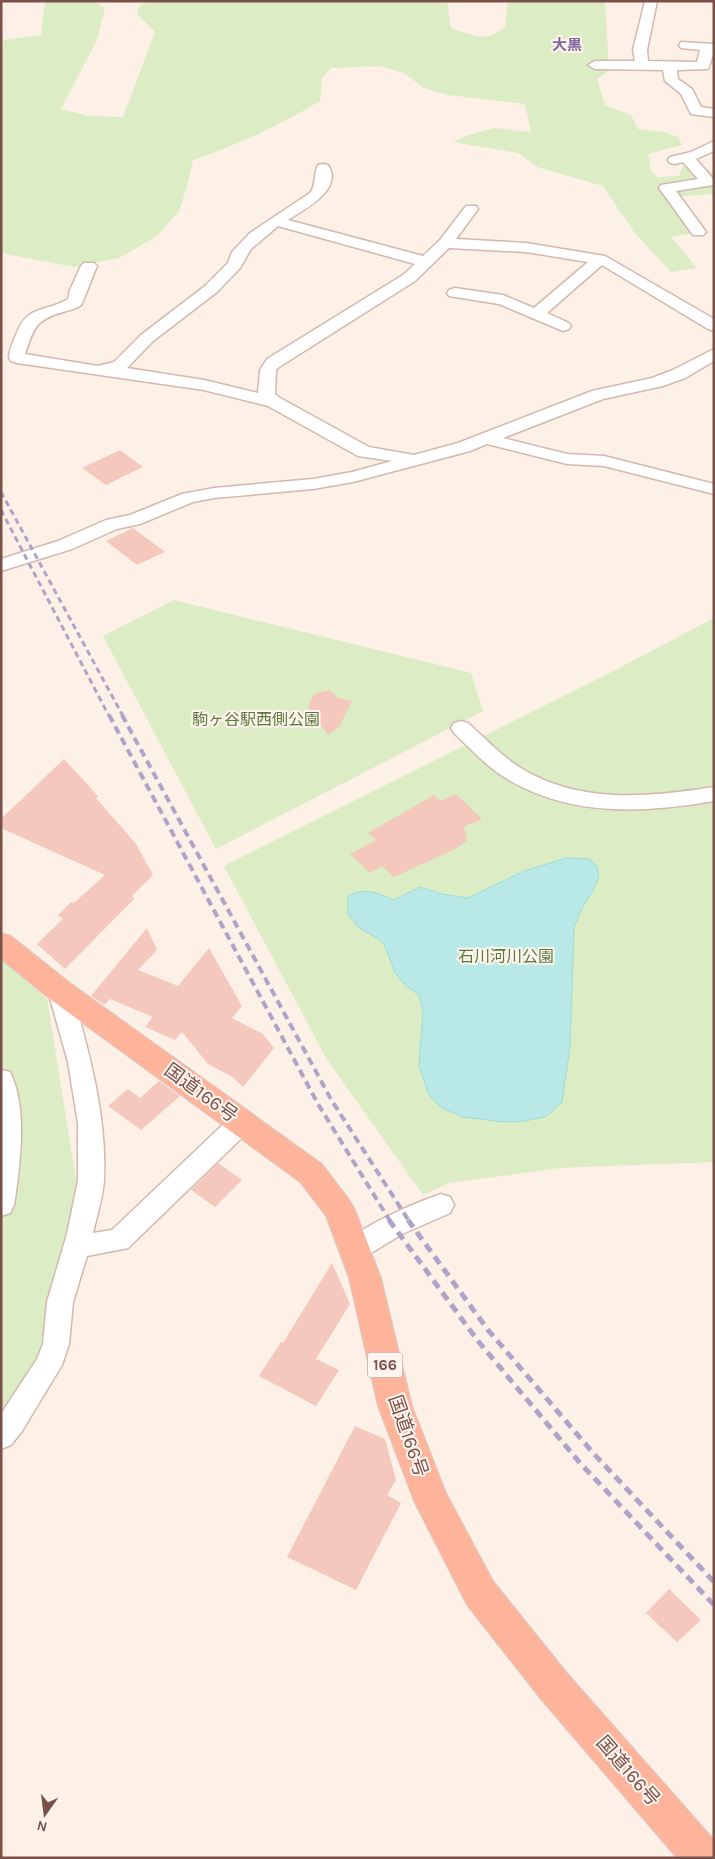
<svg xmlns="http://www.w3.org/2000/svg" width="715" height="1859" viewBox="0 0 715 1859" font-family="Karla,'Noto Sans JP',sans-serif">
  <rect width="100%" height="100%" fill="#fdf0e6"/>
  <g fill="#dcecc4">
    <path d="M 45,1 L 94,1 L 105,8 L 97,40 L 61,109 L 88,116 L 123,117 L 155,32 L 137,14 L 140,4 L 152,1 L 447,1 L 451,28 C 473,35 485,44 505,27 L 508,1 L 605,1 L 609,71 L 597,79 L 605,105 L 631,115 L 638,129 L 664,132 L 678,137 L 682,145 L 648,154 L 651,171 L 658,177 L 679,176 L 683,166 L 701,165 L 714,174 L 714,194 L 667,197 L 694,233 L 671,237 L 697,268 L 671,272 L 634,232 L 603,186 L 537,167 L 519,153 L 453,142 L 465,136 L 494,128 L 531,132 L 525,104 L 448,95 L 424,88 L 404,73 L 379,66 L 331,68 L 322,78 L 320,101 C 280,125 238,145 193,160 L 188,183 L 179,211 L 157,236 L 119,258 L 74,267 L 1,253 L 1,47 L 4,40 L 41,35 Z"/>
    <polygon points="174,600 471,673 483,711 216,849 103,636"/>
    <polygon points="714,618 714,1162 559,1168 449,1183 423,1195 326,1058 224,866 604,676"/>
    <polygon points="1,956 47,999 79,1198 38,1368 1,1410"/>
  </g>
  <path fill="#b9e9e6" stroke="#9fdbd9" d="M 566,858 L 589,859 L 597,866 L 599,876 L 593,891 L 582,908 L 574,927 L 570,1046 L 562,1102 L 547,1116 L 525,1121 L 504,1122 L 463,1117 L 442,1108 L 429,1095 L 419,1066 L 423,1011 L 419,995 L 405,985 L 395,973 L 384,944 L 379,939 L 359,928 L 348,914 L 348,896 C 367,887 376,893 394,900 L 420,887 L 442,894 L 468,898 L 524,871 Z"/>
  <g fill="#f4c8bc">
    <polygon points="120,450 143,467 106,485 82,468"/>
    <polygon points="133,528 165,552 137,565 106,541"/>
    <polygon points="330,690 338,698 352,701 339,727 328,735 308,708 312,697 316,693"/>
    <polygon points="64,759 98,796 96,798 136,844 153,875 132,896 134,899 65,969 37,944 63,919 58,915 71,902 74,903 105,875 1,828 1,819"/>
    <polygon points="456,794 482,819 464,827 467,841 453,850 394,877 382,866 370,873 350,854 376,840 368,833 434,795 440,801"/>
    <polygon points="147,928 157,950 138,970 178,986 209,948 242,1006 232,1018 263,1034 274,1048 243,1087 231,1076 208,1064 182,1032 175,1040 145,1027 153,1017 110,999 104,1005 91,996"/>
    <polygon points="159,1081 180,1096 141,1130 108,1106 128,1089 140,1098"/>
    <polygon points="218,1163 242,1180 215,1207 191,1190"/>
    <polygon points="332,1263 350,1304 316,1359 339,1370 316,1406 259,1376 281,1342 283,1343"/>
    <polygon points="355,1426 385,1439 396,1480 387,1495 401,1503 356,1590 287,1557"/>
    <polygon points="669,1589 701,1620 677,1642 646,1613"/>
  </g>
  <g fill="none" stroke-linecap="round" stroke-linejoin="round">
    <defs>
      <g id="minor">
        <polygon points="645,1 657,1 647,50 648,61 697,62 700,50 681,48 679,45 681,42 714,44 714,52 708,69 677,70 678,79 692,89 701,107 714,109 714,117 691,114 681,94 665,81 663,70 595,69 588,65 595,61 635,61 633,50"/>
        <polygon points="714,141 714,151 696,159 714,180 713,185 676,191 706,232 703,235 693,235 659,188 661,185 698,179 683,162 675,164 670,163 668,160 670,157 691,152"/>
        <path d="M 323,164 L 328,165 C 344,190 304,209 288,220 L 423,256 L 440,240 L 466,206 L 476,206 L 478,209 L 456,239 L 526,243 L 605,256 L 714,319 L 714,331 L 708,329 L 602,265 L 547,313 L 569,323 L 571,326 L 569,329 L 563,331 L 499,304 L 449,296 L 447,293 L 449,290 L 455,288 L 503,295 L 534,308 L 588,262 L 526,252 L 449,248 L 415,281 L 279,367 L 276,370 L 275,394 L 280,398 L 369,447 L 414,455 L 458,443 L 592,391 L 652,378 L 673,370 L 714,349 L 714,361 L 685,378 L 663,386 L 603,399 L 503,438 L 567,454 L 604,456 L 714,484 L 714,494 L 604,466 L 567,464 L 487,444 L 470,451 L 353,482 L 313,489 L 214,498 L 193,502 L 140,524 L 117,529 L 72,549 L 1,571 L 1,559 L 58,541 L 106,520 L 130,515 L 182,494 L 214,488 L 313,479 L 352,472 L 392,461 L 358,456 L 268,406 L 204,390 L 17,363 L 11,361 L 9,358 C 9,350 13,342 16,335 C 27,304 45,313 68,299 L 70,290 L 81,266 L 84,263 L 94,263 L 97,266 C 94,272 83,303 81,305 C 76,309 69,310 63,312 C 35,320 34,328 25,354 L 98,366 L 114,362 L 141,335 L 205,286 L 228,263 L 232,252 L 250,233 L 310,193 C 317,184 313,174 318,165 ZM 278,226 L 415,264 L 403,275 L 267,359 L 260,370 L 258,393 L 204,380 L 127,368 L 153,341 L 217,292 L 240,268 L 251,249 Z"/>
        <path d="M 461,721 L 468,723 C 486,739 503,758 524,770 C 582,804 650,797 714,787 L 714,801 C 644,813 572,817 509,780 C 488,768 471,749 454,733 L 451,728 L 454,723 Z"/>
        <path d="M 60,982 L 68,985 L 72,991 C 89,1053 107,1115 104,1180 C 103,1197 97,1216 93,1233 L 112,1230 L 233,1115 L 242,1112 L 251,1115 L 254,1122 L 251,1129 L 128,1248 L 87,1256 L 73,1302 L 69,1344 L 62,1365 L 22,1431 L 11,1445 L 1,1449 L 1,1414 L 37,1359 L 43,1344 L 47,1302 L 67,1234 L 78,1181 L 78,1123 L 68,1062 L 48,991 L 52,985 Z"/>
        <path d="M 1,1070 L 10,1072 C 28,1108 20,1166 14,1205 L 10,1213 L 1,1216 Z"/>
        <path d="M 441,1194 L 450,1197 L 454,1205 L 450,1213 L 402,1234 L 363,1258 L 354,1261 L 345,1258 L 341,1250 C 351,1229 418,1202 441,1194 Z"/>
      </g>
      <polygon id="trunk" points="1,933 11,936 70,983 322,1164 350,1201 355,1210 381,1278 412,1406 446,1493 493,1581 566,1672 714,1840 714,1858 677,1858 540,1698 467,1605 414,1501 378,1406 349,1278 326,1216 300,1182 50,999 1,959"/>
    </defs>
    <use href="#minor" stroke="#d3b8ae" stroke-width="3"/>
    <use href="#trunk" stroke="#d9cecc" stroke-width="2"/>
    <use href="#minor" fill="#fff" fill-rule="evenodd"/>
    <use href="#trunk" fill="#fdb49b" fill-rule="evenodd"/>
    <g stroke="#b0a3c9" stroke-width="3" stroke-dasharray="6 4" stroke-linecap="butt">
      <polyline points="1,492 123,716"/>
      <polyline points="1,510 109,716"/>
    </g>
    <g stroke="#b0a3c9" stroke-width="4" stroke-dasharray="8 5" stroke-linecap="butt">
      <polyline points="109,715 318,1104 390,1221"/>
      <polyline points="122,715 332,1101 409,1221"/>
    </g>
    <g stroke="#b0a3c9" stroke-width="5" stroke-dasharray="9 6" stroke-linecap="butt">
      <polyline points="389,1220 478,1341 580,1463 714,1605"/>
      <polyline points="408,1220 488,1330 594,1454 714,1582"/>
    </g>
  </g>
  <g text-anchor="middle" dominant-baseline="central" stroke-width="4" stroke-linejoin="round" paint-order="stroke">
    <g font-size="15" font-weight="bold" fill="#7f659c" stroke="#fff5ee">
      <text x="567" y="45">大黒</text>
    </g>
    <rect fill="#fff5ee" stroke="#a1827a" stroke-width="1" x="367.5" y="1352.5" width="35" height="25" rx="4"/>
    <g font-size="15" font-weight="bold" fill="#795149">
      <text x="385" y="1365">166</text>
    </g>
    <g font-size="16" fill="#5b793d" stroke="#fff5ee">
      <text x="256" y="719">駒ヶ谷駅西側公園</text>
      <text x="506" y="956">石川河川公園</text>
    </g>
    <g font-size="19" fill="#795149" stroke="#fff5ee">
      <text transform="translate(201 1093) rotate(36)">国道166号</text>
      <text transform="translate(408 1436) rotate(71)">国道166号</text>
      <text transform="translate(628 1771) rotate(49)">国道166号</text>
    </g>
  </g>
  <rect width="715" height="1859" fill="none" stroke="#795149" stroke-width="5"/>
  <g transform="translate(45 1814) rotate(194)" stroke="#fff5ee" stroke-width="4" paint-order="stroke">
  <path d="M0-4L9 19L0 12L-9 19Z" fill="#795149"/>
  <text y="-8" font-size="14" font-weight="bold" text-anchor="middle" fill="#795149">N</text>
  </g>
</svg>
